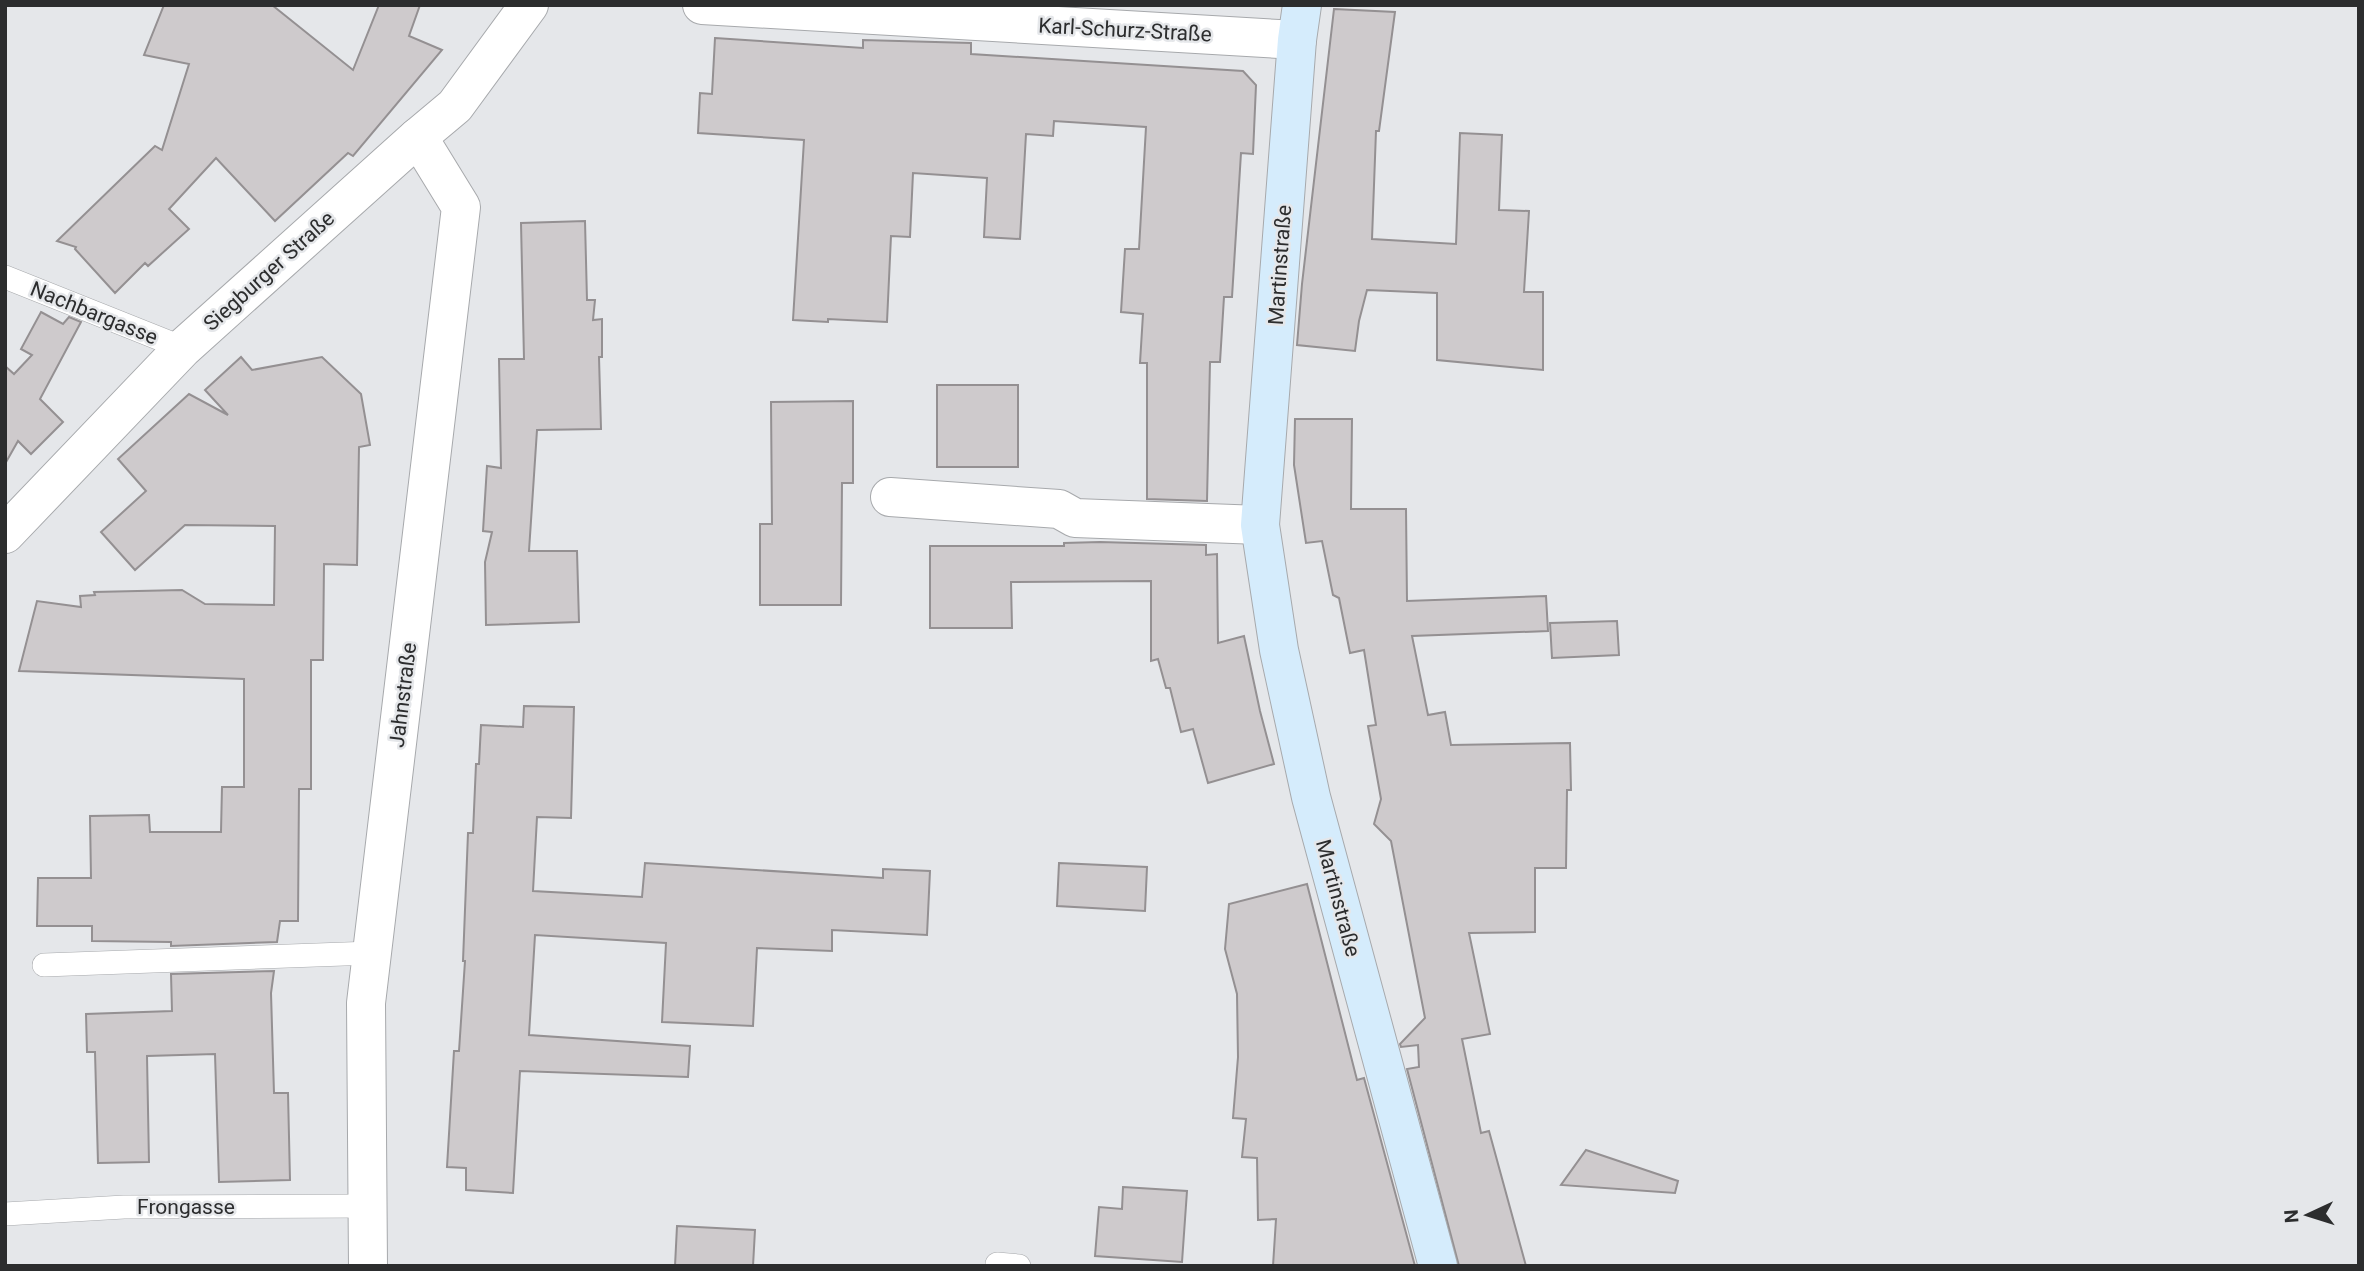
<svg xmlns="http://www.w3.org/2000/svg" width="2364" height="1271" viewBox="0 0 2364 1271" font-family="Roboto,sans-serif">
  <rect width="100%" height="100%" fill="#e5e7ea"/>
  <g fill="#cecacc" stroke="#949092" stroke-width="2">
    <polygon points="164,5 272,5 353,70 379,5 420,5 409,36 442,50 353,156 348,153 275,221 216,158 169,209 189,229 148,266 145,263 115,293 75,249 76,247 57,241 155,146 162,150 189,64 144,55"/>
    <polygon points="1334,9 1395,12 1379,131 1376,131 1372,239 1456,244 1460,133 1502,135 1499,210 1529,211 1524,292 1543,292 1543,370 1437,360 1437,293 1367,290 1359,321 1355,351 1297,345 1302,284"/>
    <polygon points="715,38 863,48 863,40 971,43 971,54 1243,71 1256,85 1253,154 1241,153 1232,297 1224,297 1220,362 1210,362 1207,501 1147,499 1147,363 1140,363 1143,314 1121,312 1125,249 1139,249 1146,127 1054,121 1053,136 1026,134 1020,239 984,237 987,178 913,173 910,237 891,236 887,322 828,319 828,322 793,320 804,140 698,133 700,93 712,94"/>
    <polygon points="585,221 587,300 595,300 593,320 602,319 602,357 599,357 601,429 537,430 529,551 577,551 579,622 486,625 485,562 492,532 483,531 487,466 501,468 499,359 524,359 521,223"/>
    <polygon points="41,312 63,324 69,317 81,322 40,399 63,422 31,454 18,441 5,464 5,366 14,374 32,355 21,349"/>
    <polygon points="241,357 252,370 322,357 361,394 370,445 359,447 357,565 324,564 323,660 311,660 311,789 299,789 298,921 280,921 277,942 171,946 171,942 92,941 92,926 37,926 38,878 91,878 90,816 149,815 150,832 221,832 222,787 244,787 244,679 19,671 37,601 81,607 80,596 95,595 94,592 182,590 205,604 274,605 275,526 185,525 135,570 101,532 146,491 118,459 189,394 228,415 205,390"/>
    <rect x="937" y="385" width="81" height="82"/>
    <polygon points="853,401 853,483 842,483 841,605 760,605 760,524 772,524 771,402"/>
    <polygon points="1295,419 1352,419 1351,509 1406,509 1407,601 1546,596 1548,631 1412,636 1428,715 1445,712 1451,745 1570,743 1571,790 1567,790 1566,868 1535,868 1535,932 1469,933 1490,1034 1462,1039 1481,1133 1489,1131 1526,1266 1459,1266 1407,1069 1419,1067 1418,1045 1401,1047 1400,1044 1425,1018 1391,841 1374,824 1381,799 1368,726 1376,725 1364,650 1350,653 1339,598 1333,595 1322,541 1306,543 1294,465"/>
    <polygon points="1100,542 1206,545 1206,555 1217,554 1218,643 1244,636 1260,711 1274,764 1208,783 1193,729 1181,732 1170,688 1166,688 1158,659 1151,661 1151,581 1011,582 1012,628 930,628 930,546 1064,546 1064,543"/>
    <polygon points="1617,621 1619,655 1552,658 1550,623"/>
    <polygon points="524,706 574,707 571,818 537,817 533,891 642,897 645,863 883,878 883,869 930,871 927,935 832,930 832,951 757,948 753,1026 662,1022 666,943 535,935 529,1035 690,1046 688,1077 520,1071 513,1193 466,1190 466,1168 447,1167 454,1051 459,1051 465,961 463,961 468,833 473,833 476,764 479,764 481,725 523,727"/>
    <polygon points="1059,863 1147,867 1145,911 1057,906"/>
    <polygon points="1307,884 1357,1080 1364,1078 1415,1266 1273,1266 1276,1219 1258,1220 1257,1158 1242,1157 1246,1119 1233,1118 1238,1057 1237,994 1225,949 1229,904"/>
    <polygon points="274,971 271,993 274,1093 288,1093 290,1180 219,1182 215,1054 147,1056 149,1162 98,1163 95,1052 87,1052 86,1014 172,1011 171,974"/>
    <polygon points="1586,1150 1678,1181 1675,1193 1561,1185"/>
    <polygon points="1123,1187 1187,1191 1182,1262 1095,1256 1099,1207 1122,1209"/>
    <polygon points="677,1226 755,1230 753,1266 675,1266"/>
  </g>
  <g fill="none" stroke-linecap="round" stroke-linejoin="round">
    <defs>
      <g id="lane">
        <polyline points="5,277 183,348"/>
        <polyline points="44,965 372,953"/>
        <polyline points="5,1214 124,1207 367,1206"/>
        <polyline points="997,1264 1019,1266"/>
      </g>
      <g id="street">
        <polyline points="702,5 1297,40"/>
        <polyline points="890,497 1059,509 1075,518 1260,525"/>
        <polyline points="5,534 183,348 418,137 455,106 529,5"/>
        <polyline points="368,1266 366,1003 461,207 418,137"/>
      </g>
      <polyline id="secondary" points="1302,5 1297,40 1260,525 1279,650 1311,797 1438,1266"/>
    </defs>
    <use href="#lane" stroke="#a7a9ac" stroke-width="24"/>
    <use href="#street" stroke="#a7a9ac" stroke-width="40"/>
    <use href="#secondary" stroke="#a7a9ac" stroke-width="40"/>
    <use href="#lane" stroke="#fff" stroke-width="23"/>
    <use href="#street" stroke="#fff" stroke-width="38"/>
    <use href="#secondary" stroke="#d5ecfc" stroke-width="38"/>
  </g>
  <g text-anchor="middle" dominant-baseline="central" stroke-width="5" stroke-linejoin="round" paint-order="stroke">
    <g font-size="21" fill="#2c2d2e" stroke="#e5e7ea">
      <text transform="translate(1125 30) rotate(3)">Karl-Schurz-Straße</text>
      <text transform="translate(1280 265) rotate(-86)">Martinstraße</text>
      <text transform="translate(269 271) rotate(-42)">Siegburger Straße</text>
      <text transform="translate(94 313) rotate(22)">Nachbargasse</text>
      <text transform="translate(403 695) rotate(-83)">Jahnstraße</text>
      <text transform="translate(1338 898) rotate(75)">Martinstraße</text>
      <text x="186" y="1207">Frongasse</text>
    </g>
  </g>
  <rect width="2364" height="1271" fill="none" stroke="#2c2d2e" stroke-width="14"/>
  <g transform="translate(2308 1215) rotate(266)" stroke="#e5e7ea" stroke-width="5" paint-order="stroke">
  <path d="M0-5L12 26L0 18L-12 26Z" fill="#2c2d2e"/>
  <text y="-10" font-size="19" font-weight="bold" text-anchor="middle" fill="#2c2d2e">N</text>
  </g>
</svg>
